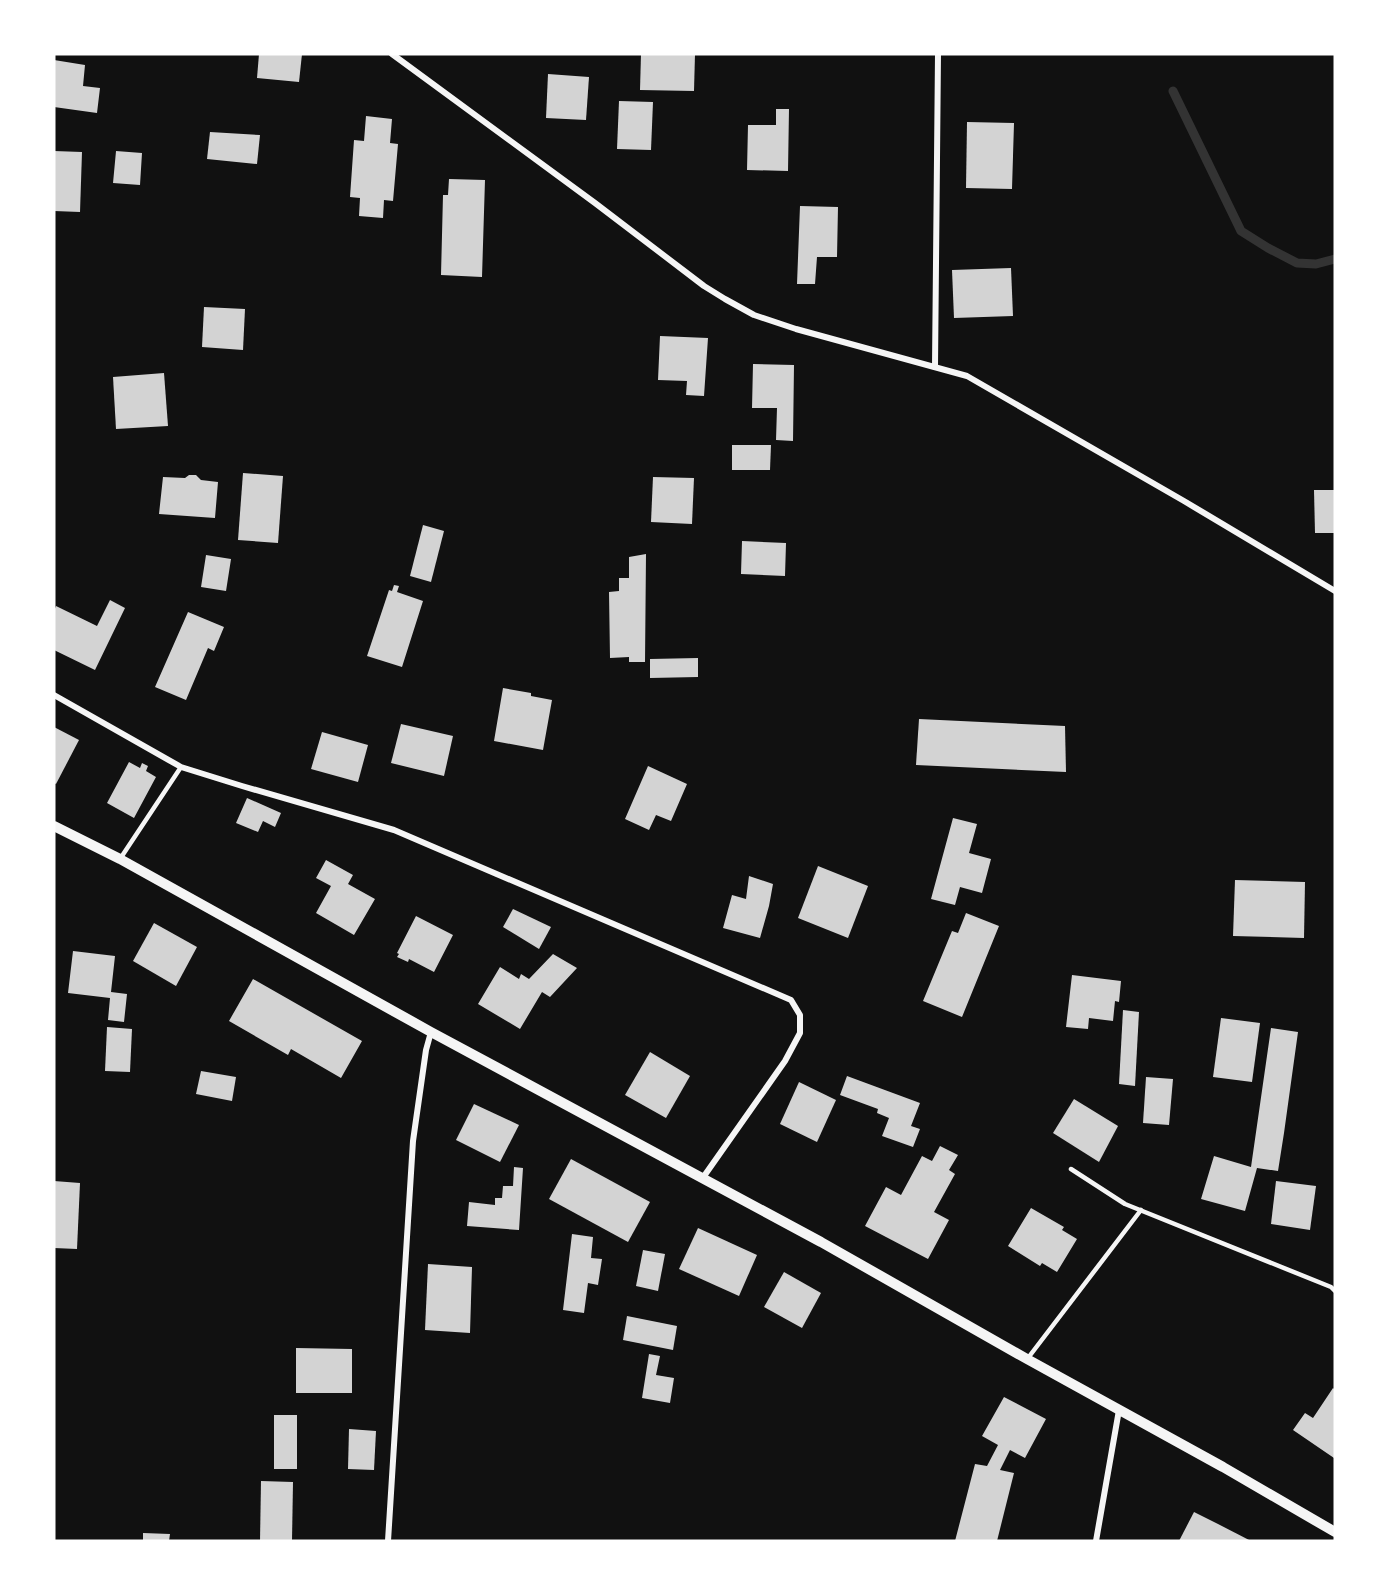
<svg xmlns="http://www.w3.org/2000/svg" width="1389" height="1595" viewBox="0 0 1389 1595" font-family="Overpass,sans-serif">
  <rect width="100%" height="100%" fill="#111"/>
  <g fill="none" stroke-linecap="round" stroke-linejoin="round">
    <polyline stroke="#333" stroke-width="9" points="1173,91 1241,231 1268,248 1297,263 1316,264 1335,259"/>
  </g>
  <g fill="#d3d3d3">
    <polygon points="259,54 302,54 299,82 257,78"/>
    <polygon points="641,54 695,54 694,91 640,90"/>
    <polygon points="54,60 85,65 83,86 100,88 97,113 54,107"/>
    <polygon points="548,74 589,77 586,120 546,118"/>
    <polygon points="619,101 653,102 651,150 617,149"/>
    <polygon points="776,109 789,109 788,171 747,170 748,125 776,125"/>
    <polygon points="366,116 392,119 390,143 398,144 393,201 384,200 383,218 359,216 360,198 350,197 354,140 364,141"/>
    <polygon points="967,122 1014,123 1012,189 966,188"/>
    <polygon points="210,132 260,135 257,164 207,159"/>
    <polygon points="54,151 82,152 80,212 54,211"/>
    <polygon points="116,151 142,153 140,185 113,183"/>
    <polygon points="449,179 485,180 482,277 441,275 443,195 448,195"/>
    <polygon points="800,206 838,207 837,257 817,257 815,284 797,284"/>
    <polygon points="1011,268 1013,316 954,318 952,270"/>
    <polygon points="204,307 245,309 243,350 202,347"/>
    <polygon points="660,336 708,338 704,396 686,395 687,381 658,380"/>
    <polygon points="753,364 794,365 793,441 776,440 777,408 752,408"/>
    <polygon points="164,373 168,426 116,429 113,377"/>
    <polygon points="732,445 771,445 770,470 732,470"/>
    <polygon points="243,473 283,476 278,543 238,540"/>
    <polygon points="189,475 196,475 201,480 218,482 215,518 159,514 163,477 185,478"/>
    <polygon points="653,477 694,478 692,524 651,522"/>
    <polygon points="1314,490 1335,490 1335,533 1315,533"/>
    <polygon points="423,525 444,531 431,582 410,576"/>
    <polygon points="742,541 786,543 785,576 741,574"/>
    <polygon points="646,554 645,662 629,662 629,657 610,658 609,592 619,591 619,578 629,578 629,557"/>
    <polygon points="206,555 231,559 226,591 201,587"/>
    <polygon points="394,585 399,586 397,592 423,601 402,667 367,656 389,590 392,591"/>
    <polygon points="110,600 125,608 95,670 54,650 54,611 56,606 97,626"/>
    <polygon points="188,612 224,627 214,651 208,648 186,700 155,687"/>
    <polygon points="698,658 698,677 650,678 650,659"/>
    <polygon points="503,688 531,693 531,696 552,700 543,750 494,741"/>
    <polygon points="919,719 1065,726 1066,772 916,765"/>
    <polygon points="401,724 453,736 444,776 391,763"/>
    <polygon points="54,727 79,740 56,784 54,783"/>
    <polygon points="322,732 368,745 358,782 311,769"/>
    <polygon points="129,762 140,768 142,763 148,766 146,771 156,777 134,818 107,803"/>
    <polygon points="648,766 687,784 671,821 656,815 649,830 625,819"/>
    <polygon points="247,798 281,813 275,827 263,821 258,832 236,823"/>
    <polygon points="953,818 977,824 969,853 991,859 982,893 960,887 955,905 931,899"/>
    <polygon points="326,860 353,875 348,884 375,899 354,935 316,913 331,886 316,878"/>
    <polygon points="818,866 868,886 848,938 798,918"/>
    <polygon points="749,876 773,884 769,906 760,938 723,928 732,895 746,899"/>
    <polygon points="1235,880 1305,882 1304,938 1233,936"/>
    <polygon points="513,909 551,927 539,949 503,927"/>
    <polygon points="966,913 999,926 962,1017 923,1001 952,931 958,933"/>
    <polygon points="416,916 453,935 434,972 409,959 408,962 397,957 399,954 397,953"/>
    <polygon points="154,923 197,947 176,986 133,961"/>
    <polygon points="73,951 115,956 111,992 127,994 124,1022 108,1020 110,998 68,993"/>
    <polygon points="553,954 577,968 550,997 542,992 520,1029 478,1004 500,967 519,979 521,974 529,979"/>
    <polygon points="1072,975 1121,981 1119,1002 1115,1001 1113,1021 1089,1018 1088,1029 1066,1027"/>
    <polygon points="253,979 362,1041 341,1078 291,1049 288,1055 229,1021"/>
    <polygon points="1123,1010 1139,1012 1135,1086 1119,1084"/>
    <polygon points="1221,1018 1260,1023 1252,1082 1213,1077"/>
    <polygon points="107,1027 132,1029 130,1072 105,1071"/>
    <polygon points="1271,1028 1298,1032 1284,1133 1278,1171 1257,1168 1245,1211 1201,1199 1214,1156 1251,1167"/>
    <polygon points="650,1052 690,1076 666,1118 625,1095"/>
    <polygon points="201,1071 236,1077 232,1101 196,1094"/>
    <polygon points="847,1076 920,1103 911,1126 920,1129 913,1147 882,1136 889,1118 877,1113 878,1109 840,1095"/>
    <polygon points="1146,1077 1173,1079 1169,1125 1143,1123"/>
    <polygon points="799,1082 836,1100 817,1142 780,1124"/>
    <polygon points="1074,1099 1118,1126 1099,1162 1053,1133"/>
    <polygon points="474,1104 519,1125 500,1162 456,1140"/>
    <polygon points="940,1146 958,1155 949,1170 955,1174 934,1212 949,1220 928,1259 865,1226 886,1187 901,1195 922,1156 932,1161"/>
    <polygon points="571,1159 650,1202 628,1242 549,1199"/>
    <polygon points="514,1167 523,1168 519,1230 467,1226 469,1202 495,1205 495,1198 502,1198 503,1186 513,1186"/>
    <polygon points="54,1181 80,1183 77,1249 54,1248"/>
    <polygon points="1276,1181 1316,1186 1310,1230 1271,1224"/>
    <polygon points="1031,1208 1064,1227 1062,1230 1077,1239 1057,1272 1042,1263 1040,1266 1008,1246"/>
    <polygon points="698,1228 757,1255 739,1296 679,1269"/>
    <polygon points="572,1234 593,1237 591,1258 602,1259 598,1285 588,1283 584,1313 563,1310"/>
    <polygon points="643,1250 665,1254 658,1291 636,1286"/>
    <polygon points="428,1264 472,1267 470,1333 425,1330"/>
    <polygon points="784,1272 821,1293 802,1328 764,1307"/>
    <polygon points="627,1316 677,1326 673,1350 623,1340"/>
    <polygon points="296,1348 352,1349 352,1393 296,1393"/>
    <polygon points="649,1354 660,1356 656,1375 674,1378 670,1403 642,1398"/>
    <polygon points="1333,1388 1335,1390 1335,1456 1334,1458 1293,1430 1305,1413 1313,1418"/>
    <polygon points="1004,1397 1046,1419 1025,1458 1010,1450 1000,1470 1014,1473 997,1541 955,1541 975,1464 987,1466 998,1445 982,1436"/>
    <rect x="274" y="1415" width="23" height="54"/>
    <polygon points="349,1429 376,1431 374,1470 348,1469"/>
    <polygon points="261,1481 293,1482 292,1541 260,1541"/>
    <polygon points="1194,1512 1218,1524 1251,1541 1179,1541"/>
    <polygon points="143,1533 170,1534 169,1541 143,1541"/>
  </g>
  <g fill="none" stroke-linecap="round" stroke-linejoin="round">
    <g stroke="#f5f5f5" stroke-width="4.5">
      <polyline points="120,859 181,767"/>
      <polyline points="1071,1169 1125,1204 1331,1287 1335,1291"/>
      <polyline points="1028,1358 1141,1210"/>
    </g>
    <g stroke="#f5f5f5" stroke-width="6">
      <polyline points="392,54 595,203 704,286 725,299 754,315 796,329 967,376 1184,501 1335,591"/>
      <polyline points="935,367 938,54"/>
      <polyline points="54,695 181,767 242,786 394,830 791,1000 800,1015 800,1033 785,1061 702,1179"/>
      <polyline points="388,1541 413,1141 426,1050 431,1032"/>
      <polyline points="1096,1541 1119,1410"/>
    </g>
    <polyline stroke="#f5f5f5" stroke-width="10" points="54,826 120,859 431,1032 821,1242 1027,1359 1223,1467 1335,1532"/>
  </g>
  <rect width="1389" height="1595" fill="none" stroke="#ffffff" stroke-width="111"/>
</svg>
